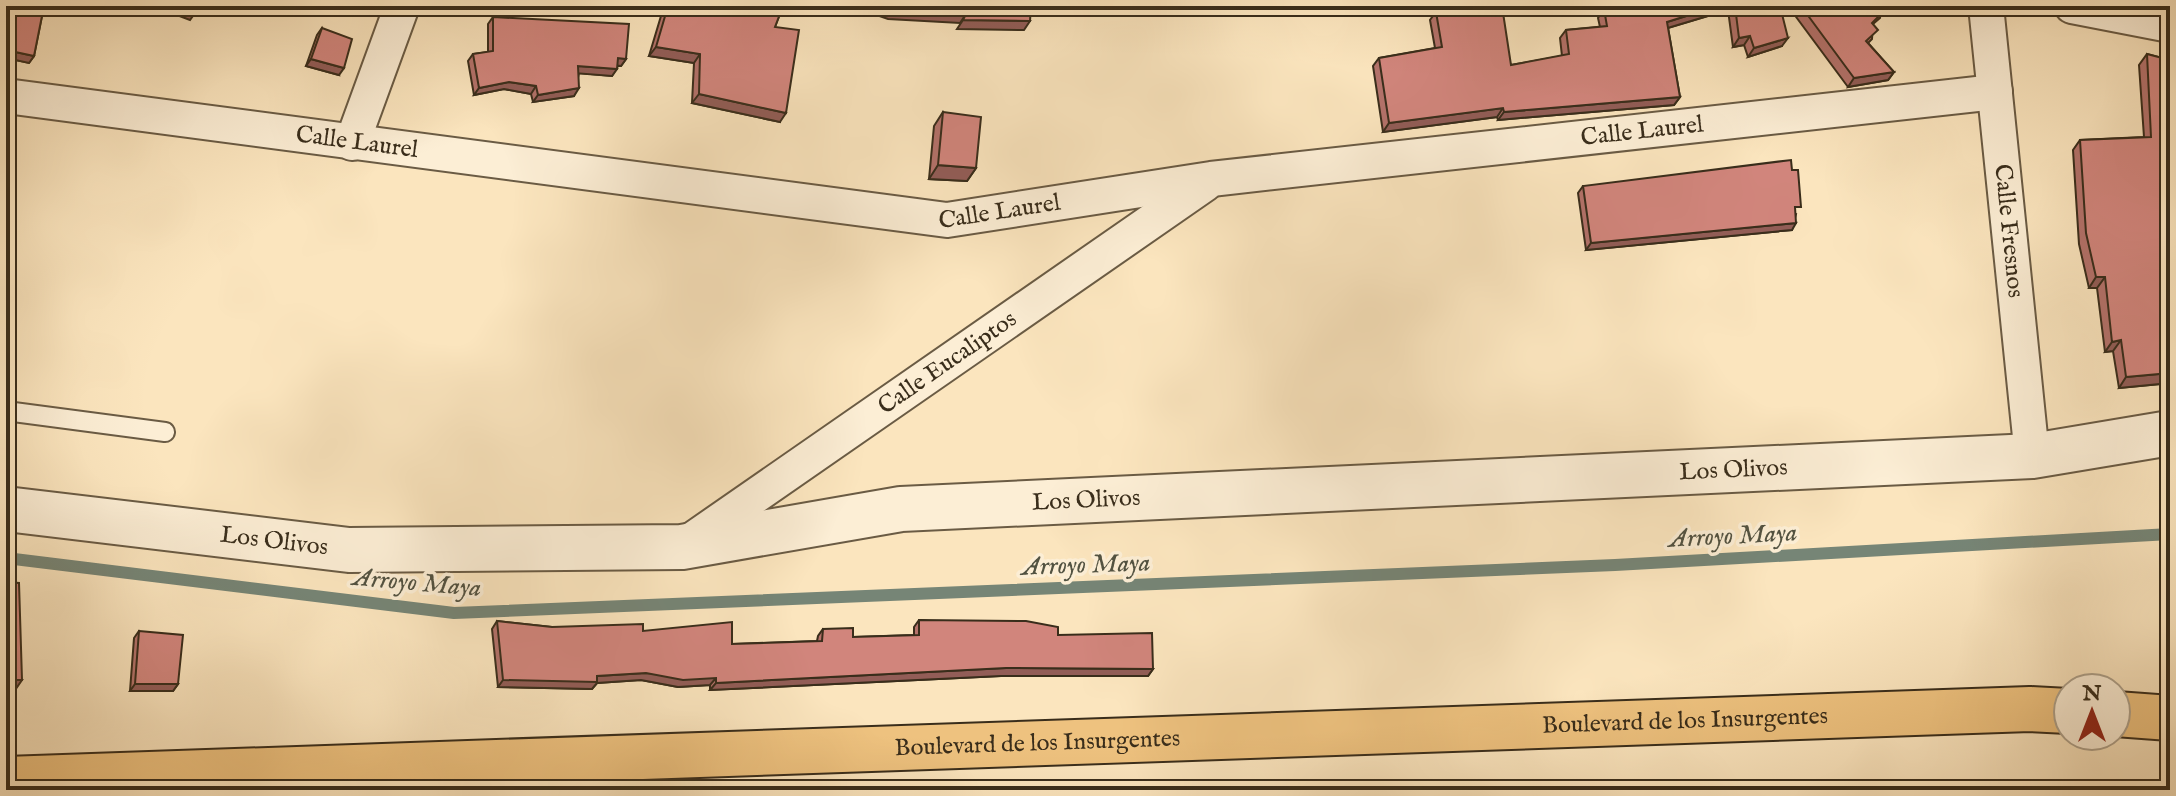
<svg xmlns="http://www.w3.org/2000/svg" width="2176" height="796" viewBox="0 0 2176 796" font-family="'IM FELL English',serif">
  <rect width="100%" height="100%" fill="#fbe5be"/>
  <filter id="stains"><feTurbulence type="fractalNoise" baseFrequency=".0025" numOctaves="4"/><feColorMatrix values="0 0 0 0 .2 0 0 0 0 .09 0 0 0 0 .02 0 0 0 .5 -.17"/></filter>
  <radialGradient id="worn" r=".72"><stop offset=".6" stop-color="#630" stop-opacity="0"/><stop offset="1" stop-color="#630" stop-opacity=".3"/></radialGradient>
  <polygon fill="#bfc591" stroke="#7c7956" stroke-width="2" points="2112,781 2170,786 2170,790 1746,790"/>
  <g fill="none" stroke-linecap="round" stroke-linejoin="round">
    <polyline stroke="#768576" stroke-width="12" points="6,558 454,613 1615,565 2170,534"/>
    <defs>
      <polyline id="service" points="6,411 165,432"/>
      <g id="minor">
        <path id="s1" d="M 1986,6 L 2032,456"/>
        <polyline points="2072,6 2170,25"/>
        <path id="s2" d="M 6,96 L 947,220 L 1211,179 L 1995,92"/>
        <polyline points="352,143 402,6"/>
        <path id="s3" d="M 686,544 L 1205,184"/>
      </g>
      <g id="tertiary">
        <path id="s4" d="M 6,509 L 349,550 L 682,547 L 901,509 L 2032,456 L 2170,433"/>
      </g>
      <g id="trunk">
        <polyline points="2116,714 2170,718"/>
        <path id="s5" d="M 6,779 L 2030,709 L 2068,711"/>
      </g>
    </defs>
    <use href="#service" stroke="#6a5b44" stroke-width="22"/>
    <use href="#minor" stroke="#6a5b44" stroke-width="38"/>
    <use href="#tertiary" stroke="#6a5b44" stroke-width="48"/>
    <use href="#trunk" stroke="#392d1b" stroke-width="48"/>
    <use href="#service" stroke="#fceed5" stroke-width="18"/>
    <use href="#minor" stroke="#fceed5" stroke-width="34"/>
    <use href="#tertiary" stroke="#fceed5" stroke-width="44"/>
    <use href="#trunk" stroke="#eec27f" stroke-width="44"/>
  </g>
  <g fill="#b4726b" stroke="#392d1b" stroke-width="2">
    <polygon points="10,6 44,6 34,56 29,63 6,58 6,21"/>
    <polygon points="664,6 783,6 775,27 780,122 692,103 694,63 649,56"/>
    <polygon points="1628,6 1780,6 1782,46 1748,57 1744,45 1733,47 1728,10 1668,28 1680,97 1674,105 1498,120 1497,117 1383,132 1373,66 1379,58 1435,48 1430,20 1436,12 1511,65 1562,56 1560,38 1566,30 1600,27 1598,18 1604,9"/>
    <polygon points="1788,6 1882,6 1880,18 1873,24 1872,39 1868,43 1894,72 1888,80 1848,87"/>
    <polygon points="493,17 626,59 621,66 618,66 612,76 579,73 574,96 533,102 531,94 504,89 474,95 468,61 473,54 488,52 488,24"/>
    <polygon points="322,28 339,75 306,66 317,35"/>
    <polygon points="2147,54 2170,60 2170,383 2119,388 2113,351 2105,352 2097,288 2089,288 2079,244 2073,150 2080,140 2144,137 2139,65"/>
    <polygon points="943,112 976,168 967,181 929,179 934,126"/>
    <polygon points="1583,186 1796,214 1792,230 1586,250 1578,193"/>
    <polygon points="919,620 1058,635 1153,669 1148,676 1001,676 710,690 710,685 678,687 641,680 597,683 592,689 498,687 492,629 497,621 552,627 643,631 732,644 817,641 818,636 823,629 853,637 914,635 914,627"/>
    <polygon points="139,631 178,684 173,691 130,691 134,638"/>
  </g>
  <g fill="#925d57" stroke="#392d1b" stroke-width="2">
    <polygon points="153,6 176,6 195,13 190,20"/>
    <polygon points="865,6 881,6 966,14 960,23 888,19 862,10"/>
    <polygon points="1718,6 1731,6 1728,10 1661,30 1667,22"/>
    <polygon points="963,20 1030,21 1024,30 957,29"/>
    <polygon points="1750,36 1744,45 1733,47 1739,38"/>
    <polygon points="1788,38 1782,46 1748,57 1754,48"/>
    <polygon points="656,47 700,54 694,63 649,56"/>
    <polygon points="6,50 34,56 29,63 6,58"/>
    <polygon points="618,58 626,59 621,66 613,65"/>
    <polygon points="311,59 344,68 339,75 306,66"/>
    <polygon points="578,66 617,69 612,76 573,73"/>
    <polygon points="1894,72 1888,80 1848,87 1854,78"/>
    <polygon points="509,82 536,86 531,94 504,89 474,95 479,88"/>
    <polygon points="579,88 574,96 533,102 538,95"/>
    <polygon points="699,94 786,113 780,122 692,103"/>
    <polygon points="1680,97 1674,105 1498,120 1504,112"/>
    <polygon points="1503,108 1497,117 1383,132 1389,123"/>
    <polygon points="938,165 976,168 967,181 929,179"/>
    <polygon points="1796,223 1792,230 1586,250 1591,243"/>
    <polygon points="2096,277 2105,277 2097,288 2089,288"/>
    <polygon points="2121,340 2113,351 2105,352 2112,342"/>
    <polygon points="2170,373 2170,383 2119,388 2126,377"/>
    <polygon points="1006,668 1153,669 1148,676 1001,676 710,690 716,683"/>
    <polygon points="646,673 716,678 710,685 678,687 641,680 597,683 592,689 498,687 503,680 597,676"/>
    <polygon points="6,680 22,680 13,693 6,694"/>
    <polygon points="135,684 178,684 173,691 130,691"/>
  </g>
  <g fill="#d1857c" stroke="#392d1b" stroke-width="2">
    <polygon points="13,6 44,6 34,56 6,50 6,30"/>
    <polygon points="176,6 198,6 195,13"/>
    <polygon points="668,6 783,6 775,27 799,30 786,113 699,94 700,54 656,47"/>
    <polygon points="881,6 1031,6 1030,21 963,20 966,14 894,10"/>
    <polygon points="1472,6 1502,6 1511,65 1569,54 1566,30 1607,26 1604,9 1629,6 1718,6 1667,22 1680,97 1504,112 1503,108 1389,123 1379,58 1442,47 1436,12"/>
    <polygon points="1735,6 1780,6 1788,38 1754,48 1750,36 1739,38"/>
    <polygon points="1801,6 1882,6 1886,9 1872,23 1878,30 1866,41 1894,72 1854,78"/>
    <polygon points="493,17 629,24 626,59 618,58 617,69 578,66 579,88 538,95 536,86 509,82 479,88 473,54 493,51"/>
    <polygon points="322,28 352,39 344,68 311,59"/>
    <polygon points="2147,54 2170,60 2170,373 2126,377 2121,340 2112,342 2105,277 2096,277 2086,233 2080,140 2151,137"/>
    <polygon points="943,112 981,117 976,168 938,165"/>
    <polygon points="1791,160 1792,170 1798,170 1801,207 1795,207 1796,223 1591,243 1583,186"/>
    <polygon points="6,582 19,583 22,680 6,680"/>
    <polygon points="919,620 1026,621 1058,627 1058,635 1152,633 1153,669 1006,668 716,683 716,678 683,680 646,673 597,676 597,682 503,680 497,621 552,627 643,624 643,631 732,622 732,644 822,641 823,629 853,628 853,637 919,635"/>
    <polygon points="139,631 183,635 178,684 135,684"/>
  </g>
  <g text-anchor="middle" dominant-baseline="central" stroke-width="7" stroke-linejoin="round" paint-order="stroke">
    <g font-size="24" fill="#392d1b" stroke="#fceed5">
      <text stroke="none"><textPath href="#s2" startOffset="1650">Calle Laurel</textPath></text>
      <text stroke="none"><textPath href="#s2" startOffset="354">Calle Laurel</textPath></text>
      <text stroke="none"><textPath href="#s2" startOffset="1002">Calle Laurel</textPath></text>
      <text stroke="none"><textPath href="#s1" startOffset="226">Calle Fresnos</textPath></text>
      <text stroke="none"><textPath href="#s3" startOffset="318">Calle Eucaliptos</textPath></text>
      <text stroke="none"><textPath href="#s4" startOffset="1734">Los Olivos</textPath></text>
      <text stroke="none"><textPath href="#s4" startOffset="1086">Los Olivos</textPath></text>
      <text stroke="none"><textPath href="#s4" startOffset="270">Los Olivos</textPath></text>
      <text stroke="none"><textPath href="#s5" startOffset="1680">Boulevard de los Insurgentes</textPath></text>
      <text stroke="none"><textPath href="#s5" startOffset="1032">Boulevard de los Insurgentes</textPath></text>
    </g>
    <g font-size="26" font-style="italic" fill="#525241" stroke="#fceed5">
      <text transform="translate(1733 536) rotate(-3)">Arroyo Maya</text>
      <text transform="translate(1086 565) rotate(-2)">Arroyo Maya</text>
      <text transform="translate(417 583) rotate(5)">Arroyo Maya</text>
    </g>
  </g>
  <rect width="2176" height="796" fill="none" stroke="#fbe5be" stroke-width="32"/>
  <rect x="8" y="8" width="2160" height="780" fill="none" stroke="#392d1b" stroke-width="4"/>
  <rect x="16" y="16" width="2144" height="764" fill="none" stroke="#392d1b" stroke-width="2"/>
  <g transform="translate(2092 712)"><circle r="38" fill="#fceed5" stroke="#aea18b" stroke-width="2"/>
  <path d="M0-6L14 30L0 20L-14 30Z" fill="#8f2418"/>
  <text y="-12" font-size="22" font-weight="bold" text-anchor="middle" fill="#392d1b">N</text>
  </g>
  <rect width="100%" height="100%" filter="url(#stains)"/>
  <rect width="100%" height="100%" fill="url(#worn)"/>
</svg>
